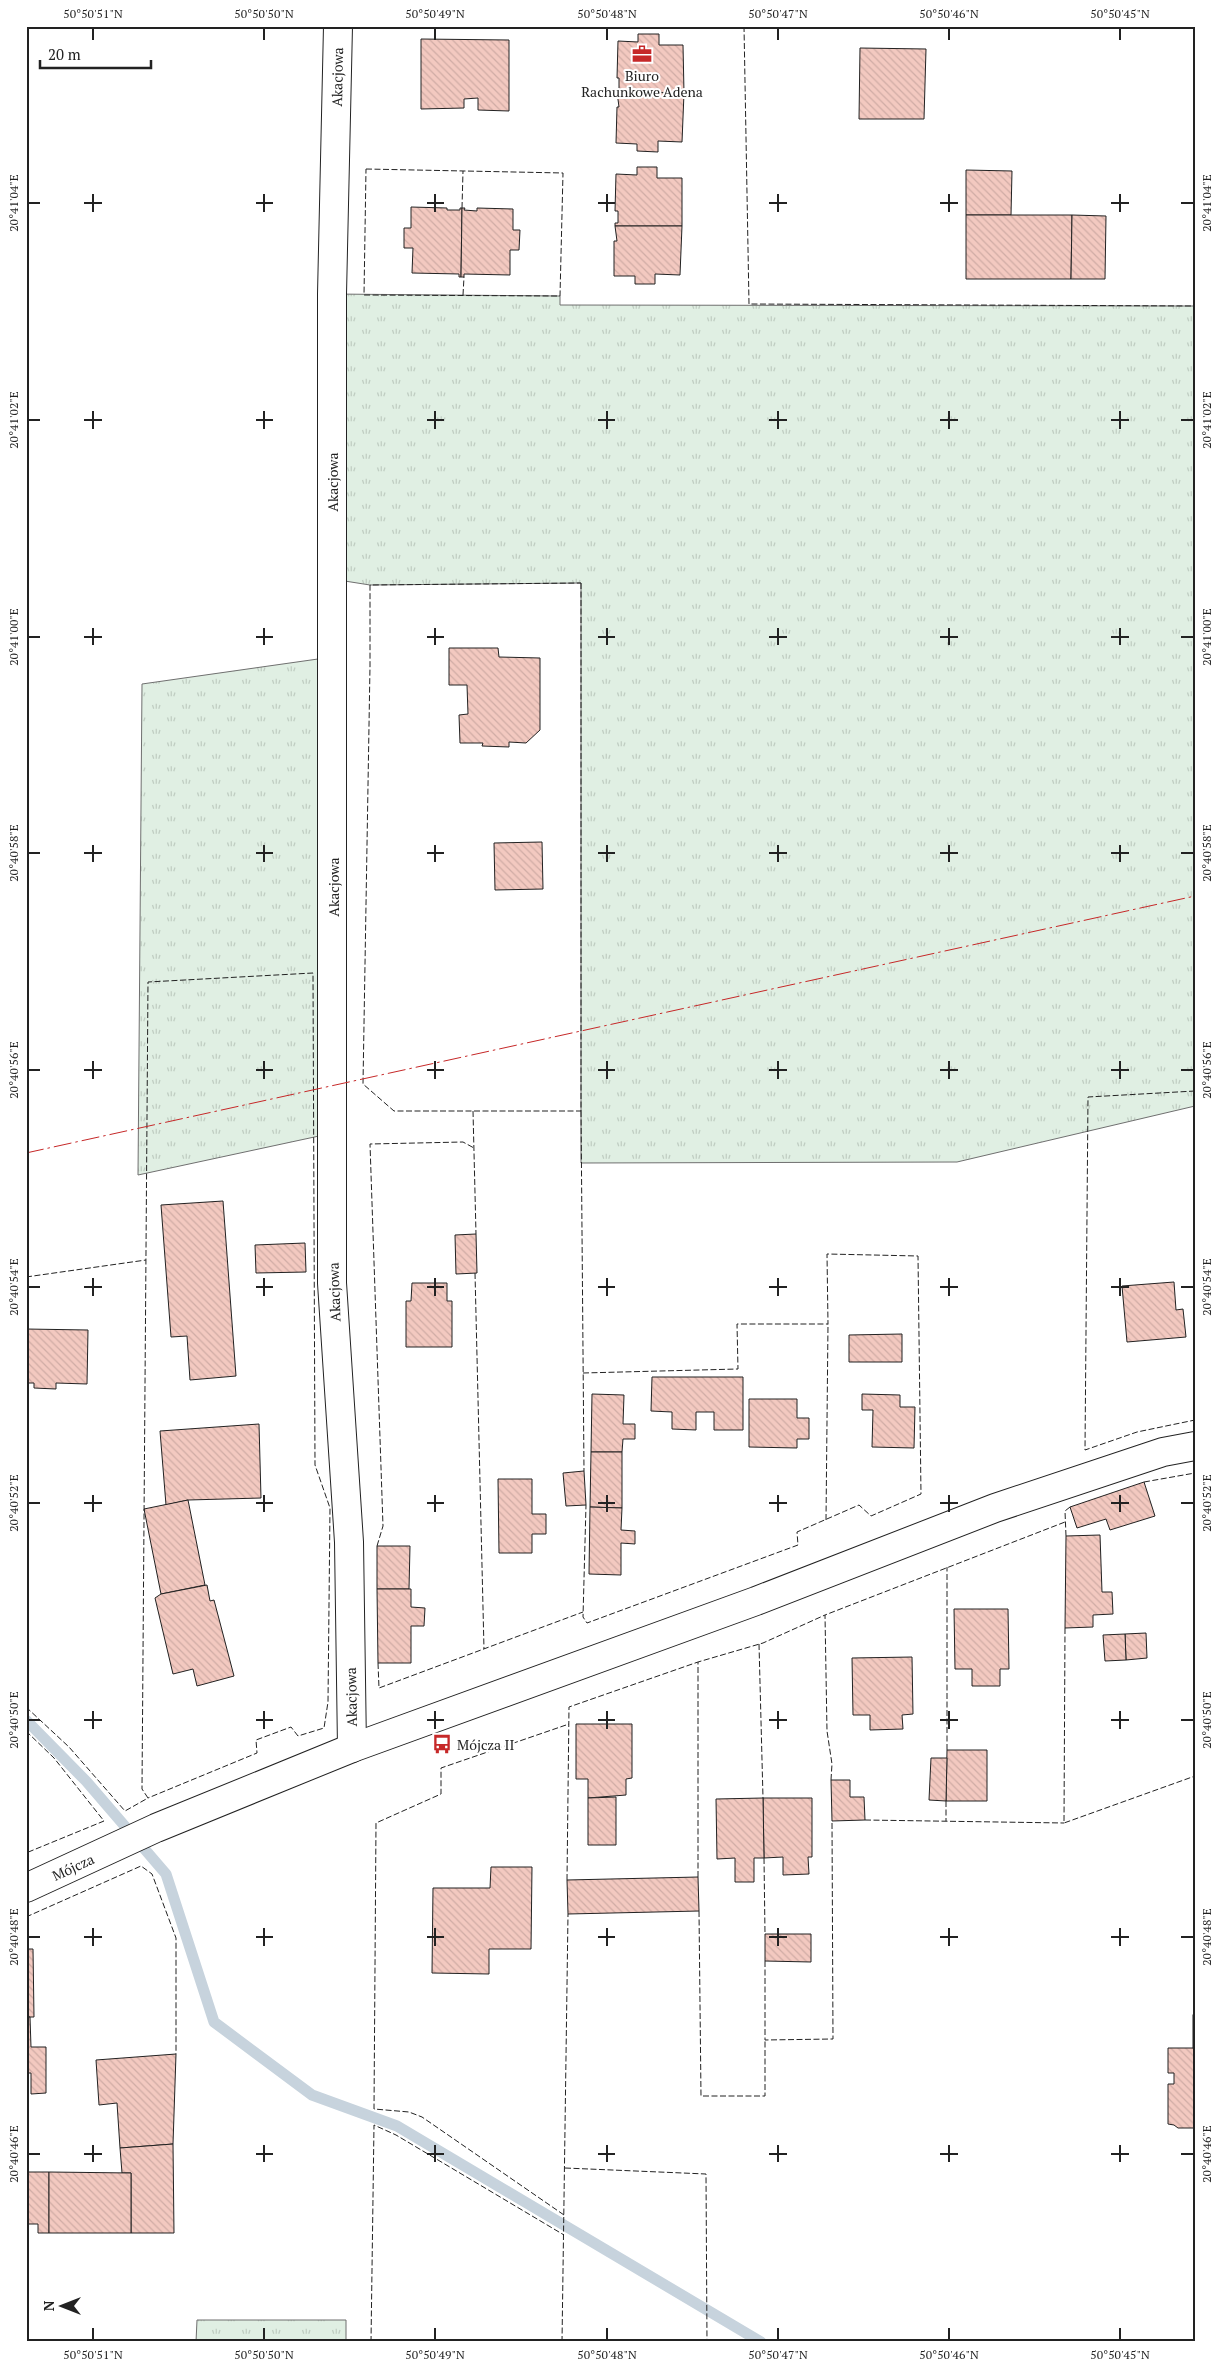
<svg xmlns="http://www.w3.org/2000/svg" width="1221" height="2368" viewBox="0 0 1221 2368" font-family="'PT Serif',serif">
  <defs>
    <pattern id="grass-tufts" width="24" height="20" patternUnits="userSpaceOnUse" patternTransform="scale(1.25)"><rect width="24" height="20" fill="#e0efe3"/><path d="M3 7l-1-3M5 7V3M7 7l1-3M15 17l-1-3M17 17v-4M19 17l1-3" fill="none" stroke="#c0cdc2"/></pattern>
    <pattern id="building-back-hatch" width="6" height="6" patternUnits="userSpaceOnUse" patternTransform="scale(1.25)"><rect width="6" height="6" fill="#f3c9c0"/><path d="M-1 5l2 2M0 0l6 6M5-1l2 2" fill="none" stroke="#d0aca5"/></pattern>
  </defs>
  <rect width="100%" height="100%" fill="#fff"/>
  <g fill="url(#grass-tufts)" stroke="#6f6f6f">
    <polygon points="332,294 560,296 560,305 1195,306 1195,1106 957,1162 581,1163 581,583 370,585 332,579"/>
    <polygon points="332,657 333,1133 138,1175 142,684"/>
    <polygon points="197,2320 346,2320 346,2342 196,2342"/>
  </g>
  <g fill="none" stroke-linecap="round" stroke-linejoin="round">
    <polyline stroke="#c7d3dd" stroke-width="11" points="26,1720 86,1781 166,1874 214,2022 312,2095 397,2126 761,2342"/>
  </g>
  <g fill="url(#building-back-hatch)" stroke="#222">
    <polygon points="638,34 659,34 659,45 683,45 684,93 617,92 617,90 619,90 619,78 617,78 618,41 638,42"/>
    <polygon points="421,39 509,40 509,111 478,110 478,98 464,99 464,108 421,109"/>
    <polygon points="860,48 926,49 924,119 859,119"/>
    <polygon points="617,92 684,93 682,142 658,141 658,152 637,151 637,144 616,143 617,107 619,107"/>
    <polygon points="637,167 657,167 657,178 682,178 682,226 615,226 615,223 618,223 618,211 615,211 616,174 637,175"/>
    <polygon points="966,170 1012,171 1011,215 966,215"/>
    <polygon points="411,207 447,208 447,210 460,210 460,208 462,208 461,277 459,277 459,274 412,273 413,248 404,248 404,228 411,228"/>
    <polygon points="462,208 465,208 464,210 477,211 477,208 513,209 513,230 520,230 519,250 510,250 510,275 464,274 464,277 461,277"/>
    <polygon points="966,215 1072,215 1071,279 966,279"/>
    <polygon points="1072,215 1106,216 1105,279 1071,279"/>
    <polygon points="615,226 682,226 680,275 655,274 655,284 635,284 635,276 614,276 614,241 617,241"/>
    <polygon points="449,648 498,648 499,657 540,658 540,730 526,743 509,742 509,747 482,746 483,743 460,743 459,715 468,714 467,685 449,685"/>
    <polygon points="542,842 543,889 495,890 494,843"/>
    <polygon points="223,1201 236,1376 190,1380 187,1336 171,1337 161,1205"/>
    <polygon points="476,1234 477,1273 456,1274 455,1235"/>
    <polygon points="305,1243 306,1272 256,1273 255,1245"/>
    <polygon points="1174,1282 1176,1310 1183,1309 1186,1337 1127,1342 1122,1286"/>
    <polygon points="412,1283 447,1283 447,1301 452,1301 452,1347 406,1347 406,1301 411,1301"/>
    <polygon points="26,1329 88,1330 87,1384 56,1383 56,1389 34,1388 34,1383 26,1383"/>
    <polygon points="902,1334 902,1362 849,1362 849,1335"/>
    <polygon points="652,1377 743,1377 743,1430 714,1430 714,1412 696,1412 696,1430 672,1429 672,1412 651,1411"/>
    <polygon points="592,1394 624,1395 623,1424 635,1424 635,1439 623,1439 622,1452 591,1452"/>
    <polygon points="862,1394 900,1395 900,1407 915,1407 914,1448 872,1447 873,1410 862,1410"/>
    <polygon points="749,1399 797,1399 797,1418 809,1418 809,1439 797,1439 797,1448 749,1447"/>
    <polygon points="259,1424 261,1498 188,1500 166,1505 160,1431"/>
    <polygon points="591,1452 622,1452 622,1508 590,1507"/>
    <polygon points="584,1471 586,1505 566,1506 563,1473"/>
    <polygon points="498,1479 532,1479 532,1514 546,1514 546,1534 532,1534 532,1553 499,1553"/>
    <polygon points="1144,1482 1155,1516 1110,1530 1106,1519 1077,1528 1070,1507"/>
    <polygon points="188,1500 205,1585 161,1594 144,1509"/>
    <polygon points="590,1507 622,1508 621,1530 635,1531 635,1544 621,1543 621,1575 589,1574"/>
    <polygon points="1100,1535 1102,1592 1112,1592 1113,1614 1093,1615 1093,1627 1065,1628 1066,1536"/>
    <polygon points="377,1546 410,1546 409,1589 377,1589"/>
    <polygon points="207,1585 210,1601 214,1600 234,1676 197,1686 193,1669 173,1674 155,1598 161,1594"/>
    <polygon points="377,1589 411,1589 411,1607 425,1608 424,1626 411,1626 411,1663 378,1663"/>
    <polygon points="954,1609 1008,1609 1009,1669 1000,1669 1000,1686 972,1686 972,1669 955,1669"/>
    <polygon points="1146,1633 1147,1658 1126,1660 1125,1634"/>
    <polygon points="1125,1634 1126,1660 1105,1661 1103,1635"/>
    <polygon points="912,1657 913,1714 902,1715 903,1729 870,1730 870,1715 853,1715 852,1658"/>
    <polygon points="576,1724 632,1724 632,1778 626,1779 626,1795 588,1798 588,1779 576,1779"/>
    <polygon points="947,1750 987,1750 987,1801 946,1801"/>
    <polygon points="931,1758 947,1758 946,1801 929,1800"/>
    <polygon points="831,1780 850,1780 850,1797 864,1797 865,1820 832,1821"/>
    <polygon points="616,1797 616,1845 588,1845 588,1798"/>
    <polygon points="763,1798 812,1798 812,1857 808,1857 809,1874 783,1875 783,1857 764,1858"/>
    <polygon points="763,1798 764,1858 754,1858 754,1882 735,1882 735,1858 717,1859 716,1799"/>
    <polygon points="491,1867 532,1867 531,1949 489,1949 489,1974 432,1973 433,1888 490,1888"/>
    <polygon points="698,1877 699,1911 568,1914 567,1880"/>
    <polygon points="765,1934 811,1934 811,1962 765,1961"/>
    <polygon points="26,1949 33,1949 34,2017 26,2017"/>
    <rect x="1193" y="2015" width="2" height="36"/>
    <polygon points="26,2017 30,2017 31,2047 46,2047 46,2093 31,2094 31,2073 26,2073"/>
    <polygon points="1168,2048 1193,2048 1195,2051 1195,2128 1178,2128 1174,2125 1168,2124 1168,2084 1174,2084 1174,2073 1168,2073"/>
    <polygon points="176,2054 173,2144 120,2148 117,2103 99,2105 96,2060"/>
    <polygon points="173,2144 174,2233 131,2233 131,2173 122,2173 120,2148"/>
    <polygon points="26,2172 49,2172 49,2233 38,2233 38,2224 26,2224"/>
    <polygon points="49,2172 131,2173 131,2233 49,2233"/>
  </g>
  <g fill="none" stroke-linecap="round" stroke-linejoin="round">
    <defs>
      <g id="minor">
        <polyline points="338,26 332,294 332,1283 349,1542 352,1748"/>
        <polyline points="26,1888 156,1828 352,1748 756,1601 995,1508 1163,1452 1195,1446"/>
      </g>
    </defs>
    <use href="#minor" stroke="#222" stroke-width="30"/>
    <use href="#minor" stroke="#fff" stroke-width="28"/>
    <g stroke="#222" stroke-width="1" stroke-dasharray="6 2.5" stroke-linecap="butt">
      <polyline points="744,26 749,304 1195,306"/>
      <polyline points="1173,26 1195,27"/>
      <polygon points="366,169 563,173 560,296 364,295"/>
      <polyline points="462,208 463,171"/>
      <polyline points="463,295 464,277"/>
      <polygon points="581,583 581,1111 394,1111 363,1084 370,666 370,585"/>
      <polyline points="1195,1091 1088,1097 1085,1450 1137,1432 1195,1420"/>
      <polyline points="473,1111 476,1234"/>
      <polyline points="581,1111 584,1471"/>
      <polyline points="475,1273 484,1649"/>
      <polyline points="26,1277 146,1260"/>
      <polyline points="583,1373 738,1369 737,1324 828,1324 827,1254 918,1256 921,1494 871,1516 859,1505 797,1532 798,1545 587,1623 583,1617 586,1505"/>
      <polyline points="1144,1482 1195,1473"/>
      <polyline points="826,1520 828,1324"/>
      <polyline points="1066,1536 1065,1511 1070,1507"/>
      <polyline points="377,1546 383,1526 370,1144 463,1142 474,1148"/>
      <polyline points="1065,1628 1064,1823 1195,1776"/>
      <polyline points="759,1644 763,1798"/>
      <polyline points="378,1663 379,1688 583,1612"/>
      <polyline points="26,1707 69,1747 125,1811 148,1798 142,1789 148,982 313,973 315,1465 330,1508 328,1702 324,1728 298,1736 291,1727 256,1740 257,1753 148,1798"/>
      <polyline points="26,1731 54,1758 104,1821 26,1853"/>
      <polyline points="947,1750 947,1567"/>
      <polyline points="831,1780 832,1764 827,1731 825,1615 1065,1522"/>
      <polyline points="946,1801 946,1821"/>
      <polyline points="865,1820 1064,1823"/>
      <polyline points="764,1858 765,1934"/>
      <polyline points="698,1877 698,1662 763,1643 825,1615"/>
      <polyline points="567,1880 569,1707 698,1662"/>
      <polyline points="699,1911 701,2096 765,2096 765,2040"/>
      <polyline points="26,1917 141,1866 152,1874 176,1938 176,2054"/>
      <polyline points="765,1961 765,2040 833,2039 832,1821"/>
      <polyline points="565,2168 706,2174 707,2342"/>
      <polyline points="564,2215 422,2117 409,2112 374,2109 376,1823 441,1794 441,1768 569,1724"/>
      <polyline points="371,2342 374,2125 396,2135 564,2235"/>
      <polyline points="562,2342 568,1914"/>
    </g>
    <polyline stroke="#c62828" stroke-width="1" stroke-dasharray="18 4 2.5 4" stroke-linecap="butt" points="26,1153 1195,896"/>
  </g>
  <path fill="none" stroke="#222" stroke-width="2" d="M 93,28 L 93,40M 264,28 L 264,40M 435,28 L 435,40M 607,28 L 607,40M 778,28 L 778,40M 949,28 L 949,40M 1120,28 L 1120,40M 93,194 L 93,212M 264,194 L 264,212M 435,194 L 435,212M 607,194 L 607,212M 778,194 L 778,212M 949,194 L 949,212M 1120,194 L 1120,212M 28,203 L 40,203M 84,203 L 102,203M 256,203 L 273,203M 427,203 L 444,203M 598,203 L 615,203M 769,203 L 787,203M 940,203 L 958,203M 1111,203 L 1129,203M 1181,203 L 1194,203M 93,411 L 93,429M 264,411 L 264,429M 435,411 L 435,429M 607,411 L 607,429M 778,411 L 778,429M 949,411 L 949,429M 1120,411 L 1120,429M 28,420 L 40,420M 84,420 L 102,420M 256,420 L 273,420M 427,420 L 444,420M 598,420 L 615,420M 769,420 L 787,420M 940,420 L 958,420M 1111,420 L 1129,420M 1181,420 L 1194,420M 93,628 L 93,645M 264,628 L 264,645M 435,628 L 435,645M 607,628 L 607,645M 778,628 L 778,645M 949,628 L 949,645M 1120,628 L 1120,645M 28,637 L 40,637M 84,637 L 102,637M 256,637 L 273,637M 427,637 L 444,637M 598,637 L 615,637M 769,637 L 787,637M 940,637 L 958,637M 1111,637 L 1129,637M 1181,637 L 1194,637M 93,845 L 93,862M 264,845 L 264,862M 435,845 L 435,862M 607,845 L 607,862M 778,845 L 778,862M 949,845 L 949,862M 1120,845 L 1120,862M 28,853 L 40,853M 84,853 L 102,853M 256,853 L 273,853M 427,853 L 444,853M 598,853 L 615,853M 769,853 L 787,853M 940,853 L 958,853M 1111,853 L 1129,853M 1181,853 L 1194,853M 93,1061 L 93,1079M 264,1061 L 264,1079M 435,1061 L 435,1079M 607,1061 L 607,1079M 778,1061 L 778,1079M 949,1061 L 949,1079M 1120,1061 L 1120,1079M 28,1070 L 40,1070M 84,1070 L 102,1070M 256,1070 L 273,1070M 427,1070 L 444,1070M 598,1070 L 615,1070M 769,1070 L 787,1070M 940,1070 L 958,1070M 1111,1070 L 1129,1070M 1181,1070 L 1194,1070M 93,1278 L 93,1296M 264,1278 L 264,1296M 435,1278 L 435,1296M 607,1278 L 607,1296M 778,1278 L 778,1296M 949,1278 L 949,1296M 1120,1278 L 1120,1296M 28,1287 L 40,1287M 84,1287 L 102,1287M 256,1287 L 273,1287M 427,1287 L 444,1287M 598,1287 L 615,1287M 769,1287 L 787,1287M 940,1287 L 958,1287M 1111,1287 L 1129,1287M 1181,1287 L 1194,1287M 93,1495 L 93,1512M 264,1495 L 264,1512M 435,1495 L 435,1512M 607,1495 L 607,1512M 778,1495 L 778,1512M 949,1495 L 949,1512M 1120,1495 L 1120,1512M 28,1503 L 40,1503M 84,1503 L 102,1503M 256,1503 L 273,1503M 427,1503 L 444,1503M 598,1503 L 615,1503M 769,1503 L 787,1503M 940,1503 L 958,1503M 1111,1503 L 1129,1503M 1181,1503 L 1194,1503M 93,1711 L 93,1729M 264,1711 L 264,1729M 435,1711 L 435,1729M 607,1711 L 607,1729M 778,1711 L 778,1729M 949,1711 L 949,1729M 1120,1711 L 1120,1729M 28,1720 L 40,1720M 84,1720 L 102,1720M 256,1720 L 273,1720M 427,1720 L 444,1720M 598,1720 L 615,1720M 769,1720 L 787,1720M 940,1720 L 958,1720M 1111,1720 L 1129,1720M 1181,1720 L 1194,1720M 93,1928 L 93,1946M 264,1928 L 264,1946M 435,1928 L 435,1946M 607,1928 L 607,1946M 778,1928 L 778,1946M 949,1928 L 949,1946M 1120,1928 L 1120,1946M 28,1937 L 40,1937M 84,1937 L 102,1937M 256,1937 L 273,1937M 427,1937 L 444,1937M 598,1937 L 615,1937M 769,1937 L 787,1937M 940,1937 L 958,1937M 1111,1937 L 1129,1937M 1181,1937 L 1194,1937M 93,2145 L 93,2162M 264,2145 L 264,2162M 435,2145 L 435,2162M 607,2145 L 607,2162M 778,2145 L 778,2162M 949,2145 L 949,2162M 1120,2145 L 1120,2162M 28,2154 L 40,2154M 84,2154 L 102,2154M 256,2154 L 273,2154M 427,2154 L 444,2154M 598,2154 L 615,2154M 769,2154 L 787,2154M 940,2154 L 958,2154M 1111,2154 L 1129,2154M 1181,2154 L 1194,2154M 93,2328 L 93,2340M 264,2328 L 264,2340M 435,2328 L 435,2340M 607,2328 L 607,2340M 778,2328 L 778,2340M 949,2328 L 949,2340M 1120,2328 L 1120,2340"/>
  <defs>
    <symbol id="office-bare" viewBox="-9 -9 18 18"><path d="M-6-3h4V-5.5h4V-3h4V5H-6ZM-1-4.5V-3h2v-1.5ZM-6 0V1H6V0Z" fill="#c62828" stroke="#fff" stroke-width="2.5" paint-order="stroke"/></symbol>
    <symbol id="bus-bare" viewBox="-9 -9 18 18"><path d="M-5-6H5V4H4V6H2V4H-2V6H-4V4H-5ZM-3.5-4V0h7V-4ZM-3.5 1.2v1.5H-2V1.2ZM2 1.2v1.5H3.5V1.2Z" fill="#c62828" stroke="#fff" stroke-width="2.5" paint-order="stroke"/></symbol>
  </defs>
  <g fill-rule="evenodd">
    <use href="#office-bare" x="628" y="40" width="28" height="28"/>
    <use href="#bus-bare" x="428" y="1730" width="28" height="28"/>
  </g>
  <g text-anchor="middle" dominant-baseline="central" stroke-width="4" stroke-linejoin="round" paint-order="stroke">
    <g font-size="14" fill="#222" stroke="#fff">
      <text x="642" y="75">Biuro<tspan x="642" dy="16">Rachunkowe Adena</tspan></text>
      <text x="457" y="1744" text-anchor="start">Mójcza II</text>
    </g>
    <g font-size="14" fill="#222" stroke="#fff">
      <text transform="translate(337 77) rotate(-89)">Akacjowa</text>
      <text transform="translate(332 482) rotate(-90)">Akacjowa</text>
      <text transform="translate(333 887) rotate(-90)">Akacjowa</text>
      <text transform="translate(334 1292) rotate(-92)">Akacjowa</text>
      <text transform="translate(351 1697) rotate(-91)">Akacjowa</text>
      <text transform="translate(73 1867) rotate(-25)">Mójcza</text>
    </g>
  </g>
  <rect width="1221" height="2368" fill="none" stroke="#ffffff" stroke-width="55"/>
  <g transform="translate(62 2306) rotate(270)" stroke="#ffffff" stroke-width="4" paint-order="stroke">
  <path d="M0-4L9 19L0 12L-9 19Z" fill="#222222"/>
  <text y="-8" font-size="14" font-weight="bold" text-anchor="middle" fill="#222222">N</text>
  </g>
  <path d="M40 60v8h111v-8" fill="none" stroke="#222222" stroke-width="2.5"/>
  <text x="48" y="60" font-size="15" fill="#222222" stroke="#ffffff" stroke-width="4" paint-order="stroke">20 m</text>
  <rect x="28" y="28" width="1166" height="2312" fill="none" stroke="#222" stroke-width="2"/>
  <g font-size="12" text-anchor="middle" fill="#222">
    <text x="93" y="18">50°50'51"N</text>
    <text x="264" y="18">50°50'50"N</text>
    <text x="435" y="18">50°50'49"N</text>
    <text x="607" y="18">50°50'48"N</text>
    <text x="778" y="18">50°50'47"N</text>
    <text x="949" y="18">50°50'46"N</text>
    <text x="1120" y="18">50°50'45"N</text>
    <text transform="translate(1207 203) rotate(-90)" y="4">20°41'04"E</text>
    <text transform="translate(14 203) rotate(-90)" y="4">20°41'04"E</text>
    <text transform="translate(1207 420) rotate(-90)" y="4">20°41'02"E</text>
    <text transform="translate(14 420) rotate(-90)" y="4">20°41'02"E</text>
    <text transform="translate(1207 637) rotate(-90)" y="4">20°41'00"E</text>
    <text transform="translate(14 637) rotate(-90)" y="4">20°41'00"E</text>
    <text transform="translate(1207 853) rotate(-90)" y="4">20°40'58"E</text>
    <text transform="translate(14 853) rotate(-90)" y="4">20°40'58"E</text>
    <text transform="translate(1207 1070) rotate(-90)" y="4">20°40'56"E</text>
    <text transform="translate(14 1070) rotate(-90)" y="4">20°40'56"E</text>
    <text transform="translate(1207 1287) rotate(-90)" y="4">20°40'54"E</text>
    <text transform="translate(14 1287) rotate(-90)" y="4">20°40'54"E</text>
    <text transform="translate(14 1503) rotate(-90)" y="4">20°40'52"E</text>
    <text transform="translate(1207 1503) rotate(-90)" y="4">20°40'52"E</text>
    <text transform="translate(14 1720) rotate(-90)" y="4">20°40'50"E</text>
    <text transform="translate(1207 1720) rotate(-90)" y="4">20°40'50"E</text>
    <text transform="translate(14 1937) rotate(-90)" y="4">20°40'48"E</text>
    <text transform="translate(1207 1937) rotate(-90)" y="4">20°40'48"E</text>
    <text transform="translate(14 2154) rotate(-90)" y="4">20°40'46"E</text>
    <text transform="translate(1207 2154) rotate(-90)" y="4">20°40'46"E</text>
    <text x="93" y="2359">50°50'51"N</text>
    <text x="264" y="2359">50°50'50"N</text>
    <text x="435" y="2359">50°50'49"N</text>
    <text x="607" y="2359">50°50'48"N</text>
    <text x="778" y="2359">50°50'47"N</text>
    <text x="949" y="2359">50°50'46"N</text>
    <text x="1120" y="2359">50°50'45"N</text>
  </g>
</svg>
